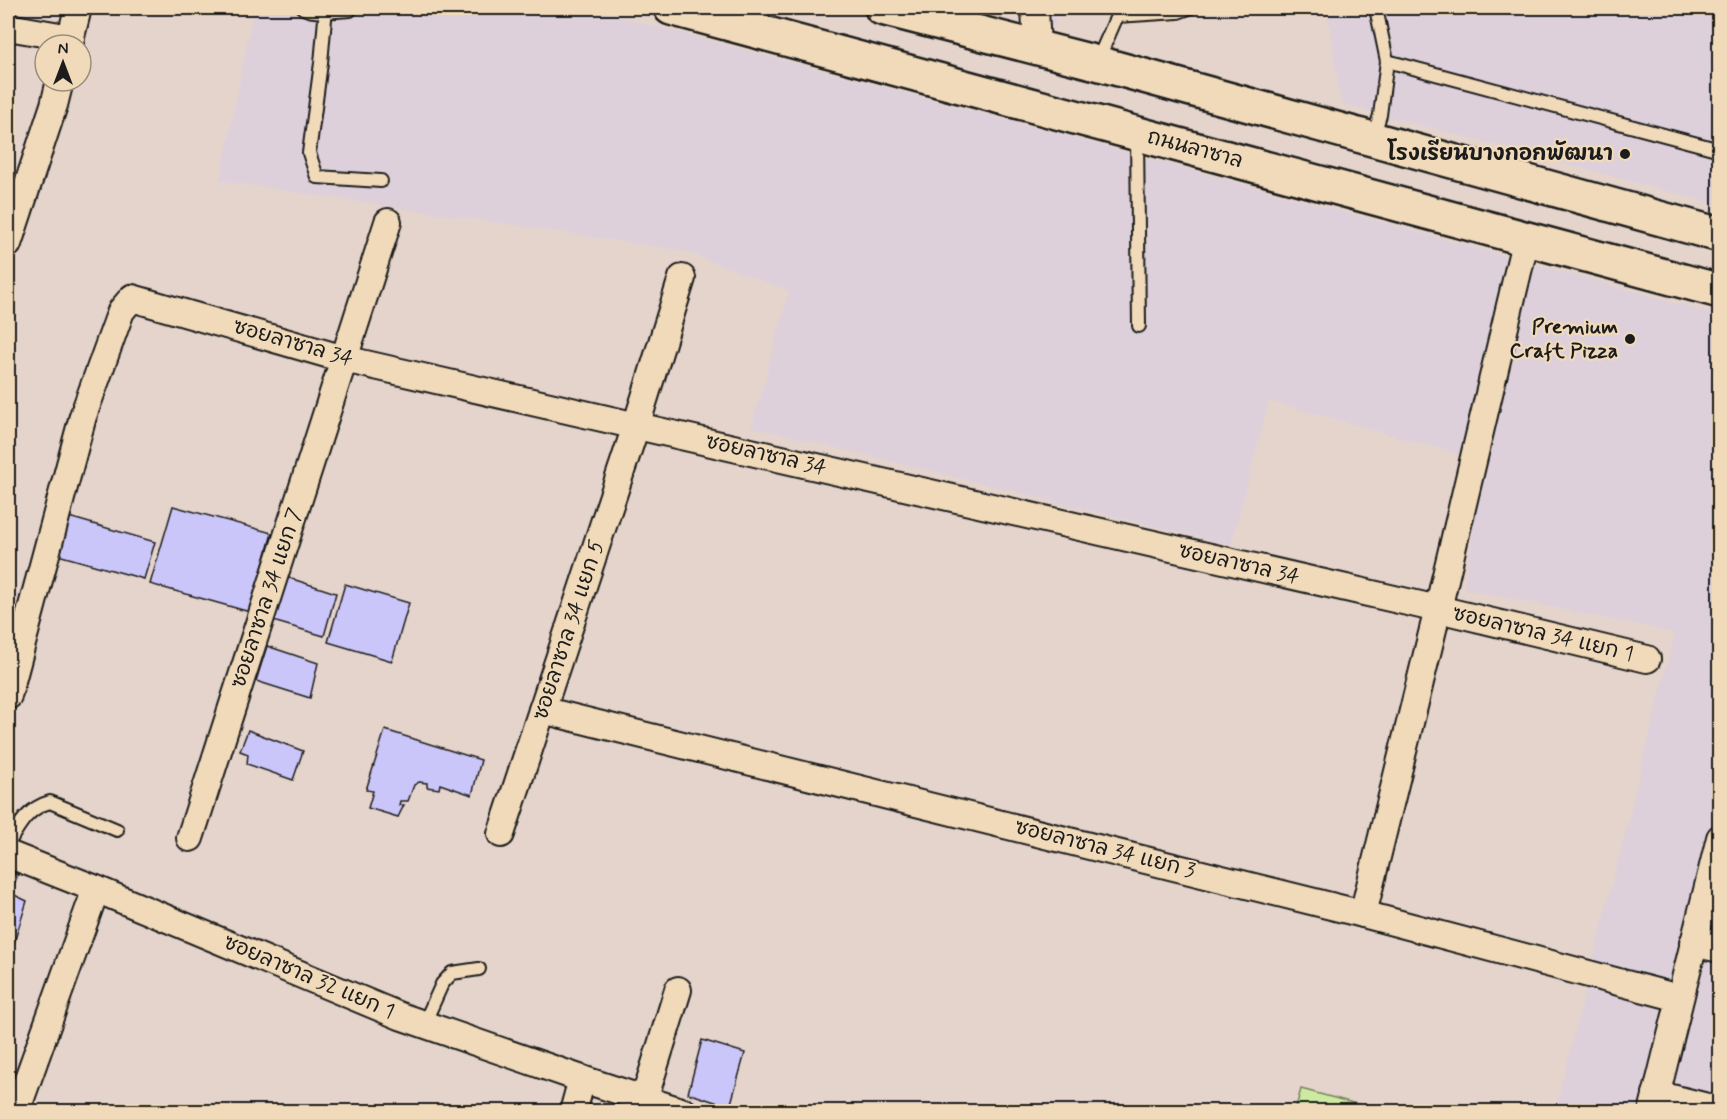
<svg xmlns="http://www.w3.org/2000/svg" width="1727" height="1119" viewBox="0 0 1727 1119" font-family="Mynerve,'Playpen Sans Thai',sans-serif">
  <rect width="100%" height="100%" fill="#e5d4cc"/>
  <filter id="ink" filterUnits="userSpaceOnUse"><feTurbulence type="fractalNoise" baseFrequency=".0167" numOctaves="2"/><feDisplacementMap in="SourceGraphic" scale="12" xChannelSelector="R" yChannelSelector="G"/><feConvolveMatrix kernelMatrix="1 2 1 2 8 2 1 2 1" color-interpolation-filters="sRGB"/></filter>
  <g filter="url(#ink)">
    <g fill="#ddd0da">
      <polygon points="254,8 586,8 1038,128 1719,315 1719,1111 1555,1111 1675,633 1464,589 1484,461 1269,401 1231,545 752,427 789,291 684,251 220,181"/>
      <polygon points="984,8 1055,8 1056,26"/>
      <polygon points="1327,8 1719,8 1719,205 1341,104"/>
    </g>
    <polygon fill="#ceeaa0" stroke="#75835e" stroke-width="1.5" points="1301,1089 1383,1111 1295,1111"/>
    <g fill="#cac6f9" stroke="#1c1c1c" stroke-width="1.5">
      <polygon points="173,506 272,533 250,612 150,584"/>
      <polygon points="69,517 155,542 144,579 58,555"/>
      <polygon points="286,577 336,593 324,636 273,621"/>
      <polygon points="345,584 409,603 392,661 328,642"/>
      <polygon points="267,646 318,663 310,698 256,681"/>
      <polygon points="248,730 303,751 293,780 247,764 248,754 240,751"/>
      <polygon points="385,730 481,760 472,795 440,784 439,789 427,787 427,783 419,782 414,785 408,801 400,801 399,805 404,805 398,817 368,808 373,791 366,790"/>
      <polygon points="8,871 18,875 10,893 27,901 8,962"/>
      <polygon points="702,1040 745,1053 730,1107 688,1093"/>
    </g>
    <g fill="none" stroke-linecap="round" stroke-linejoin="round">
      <defs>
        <g id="lane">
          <path d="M 303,8 C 316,14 336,11 350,10 L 352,8"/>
          <polyline points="326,8 321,63 309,153 317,177 381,181"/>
          <polyline points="1117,16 1178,12 1189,8"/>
          <polyline points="1387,61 1720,150"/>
          <polyline points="1097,62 1117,16 1116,8"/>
          <polyline points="1137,135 1139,326"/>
          <polyline points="1373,138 1380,115 1387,61 1376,8"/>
          <path d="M 8,844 C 19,825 28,808 50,802 L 117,830"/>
          <polyline points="424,1024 442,984 452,973 479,969"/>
        </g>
        <g id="street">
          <polyline points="1035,8 1037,49"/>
          <polyline points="8,27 71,38"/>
          <polyline points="69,45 78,8"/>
          <polyline points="8,244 54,105 60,81"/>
          <polyline points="8,696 83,416 121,311 132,298 344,359 1438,609 1526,238"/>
          <polyline points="542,710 1363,914 1438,609 1647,659"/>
          <polyline points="501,834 636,426 682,278"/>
          <polyline points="190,838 388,222"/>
          <polyline points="8,854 96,889 400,1016 582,1079 573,1112"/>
          <polyline points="1363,914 1679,998"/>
          <polyline points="1693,943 1720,949"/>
          <polyline points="582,1079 684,1112"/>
          <polyline points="1656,1094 1720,1110"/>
          <polyline points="644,1100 678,990"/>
          <polyline points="16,1112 96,889"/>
          <polyline points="1652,1112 1720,838"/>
        </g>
        <g id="secondary">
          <polyline points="671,8 1720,291"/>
          <polyline points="882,8 1097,63 1720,235"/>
        </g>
      </defs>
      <use href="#lane" stroke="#1c1c1c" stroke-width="16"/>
      <use href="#street" stroke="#1c1c1c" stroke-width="30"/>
      <use href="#secondary" stroke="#1c1c1c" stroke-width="38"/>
      <use href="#lane" stroke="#f0dab9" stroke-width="12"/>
      <use href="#street" stroke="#f0dab9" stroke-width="26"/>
      <use href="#secondary" stroke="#f0dab9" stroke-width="33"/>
    </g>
  </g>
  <g fill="#1c1c1c" stroke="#f0dab9" stroke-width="2">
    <circle cx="1625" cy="154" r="6"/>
    <circle cx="1630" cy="339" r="6"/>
  </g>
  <g text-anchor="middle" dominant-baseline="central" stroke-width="4.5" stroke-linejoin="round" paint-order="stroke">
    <g font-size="21" fill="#1c1c1c" stroke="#f0dab9">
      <text transform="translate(1195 149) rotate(15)">ถนนลาซาล</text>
      <text transform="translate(293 343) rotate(16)">ซอยลาซาล 34</text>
      <text transform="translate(766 455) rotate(13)">ซอยลาซาล 34</text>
      <text transform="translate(1239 564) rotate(13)">ซอยลาซาล 34</text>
      <text transform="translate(267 598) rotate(-72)">ซอยลาซาล 34 แยก 7</text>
      <text transform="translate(569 630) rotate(-72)">ซอยลาซาล 34 แยก 5</text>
      <text transform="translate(1543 634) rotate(13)">ซอยลาซาล 34 แยก 1</text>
      <text transform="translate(1105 849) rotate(14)">ซอยลาซาล 34 แยก 3</text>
      <text transform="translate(309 977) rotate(23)">ซอยลาซาล 32 แยก 1</text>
    </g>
    <g font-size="21" font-weight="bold" fill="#1c1c1c" stroke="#f0dab9" text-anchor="end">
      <text x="1613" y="154">โรงเรียนบางกอกพัฒนา</text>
      <text x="1618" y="327">Premium<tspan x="1618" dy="24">Craft Pizza</tspan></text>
    </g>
  </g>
  <rect width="1727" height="1119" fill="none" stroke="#f0dab9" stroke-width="30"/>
  <rect x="15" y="15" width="1697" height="1089" fill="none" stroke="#1c1c1c" stroke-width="2" filter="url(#ink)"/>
  <g transform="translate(63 63)"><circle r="28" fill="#f0dab9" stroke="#9b8e7a" stroke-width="1.5"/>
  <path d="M0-4.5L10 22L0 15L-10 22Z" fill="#1c1c1c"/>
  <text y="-9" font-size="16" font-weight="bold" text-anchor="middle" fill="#1c1c1c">N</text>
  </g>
</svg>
